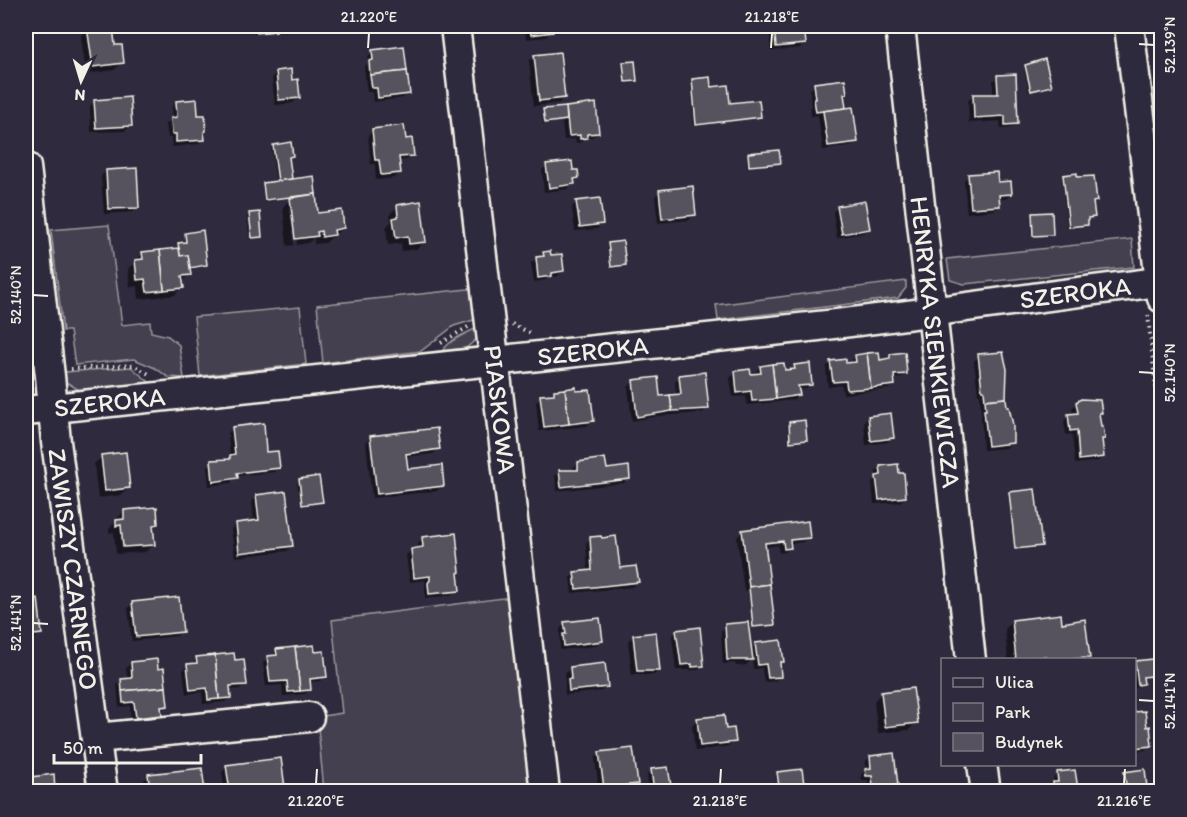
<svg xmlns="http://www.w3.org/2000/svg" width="1187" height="817" viewBox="0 0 1187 817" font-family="Itim,sans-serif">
  <rect width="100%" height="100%" fill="#2f2a3d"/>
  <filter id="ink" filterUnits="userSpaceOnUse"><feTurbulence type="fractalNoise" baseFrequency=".0167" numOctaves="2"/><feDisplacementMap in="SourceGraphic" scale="12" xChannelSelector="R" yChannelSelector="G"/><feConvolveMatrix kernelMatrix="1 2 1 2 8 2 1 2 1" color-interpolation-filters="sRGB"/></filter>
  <g filter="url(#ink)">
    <g fill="#454050" stroke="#9c989c" stroke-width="1.5">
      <polygon points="109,225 122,325 150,322 151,332 168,336 179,345 184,378 168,377 155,368 134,359 75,365 70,331 63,331 51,230"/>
      <polygon points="1132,239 1134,267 964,284 950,280 947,259"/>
      <polygon points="906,281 906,288 898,298 718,320 716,305"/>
      <polygon points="474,284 477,319 454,326 421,351 323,363 317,305 468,289"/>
      <polygon points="300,307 306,364 200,376 194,317"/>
      <path d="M 477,328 L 478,338 L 459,354 L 439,357 C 446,341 462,335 477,328 Z"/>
      <polygon points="131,367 154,386 91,392 91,389 79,390 66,382 65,372"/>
      <polygon points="511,597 533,791 324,791 317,717 342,713 332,620"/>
    </g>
    <g fill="#0007" fill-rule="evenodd">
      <polygon points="111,26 113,47 122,63 114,70 86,74 81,36 88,28"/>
      <polygon points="171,26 208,26 208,29 206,31 171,34"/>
      <polygon points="254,26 274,26 274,30 272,32 255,34"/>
      <polygon points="525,26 551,26 551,32 546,37 526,39"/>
      <polygon points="698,26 727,26 722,31 699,33"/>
      <polygon points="769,26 802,26 804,43 800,48 771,51"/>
      <polygon points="1012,26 1042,26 1012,29"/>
      <polygon points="373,52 408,94 403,98 373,102 372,92 367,92 364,67 369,63 368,56"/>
      <polygon points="534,56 563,98 559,103 534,106 529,61"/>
      <polygon points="624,63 636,81 633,83 624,84 622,65"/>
      <polygon points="1026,66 1050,86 1029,92 1024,68"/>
      <polygon points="277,72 291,82 298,98 293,103 275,105 272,77"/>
      <polygon points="998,77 1016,124 1012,128 1001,129 1000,121 969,123 968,101 973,96 993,95 993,81"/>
      <polygon points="693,81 710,89 729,105 759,116 757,118 694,126 691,83"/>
      <polygon points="844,81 845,110 856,141 851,146 823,150 818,115 811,116 810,90 815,85"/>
      <polygon points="95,101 130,126 125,131 91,132 90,106"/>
      <polygon points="176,102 197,117 203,140 198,144 172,147 171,138 168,138 166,124 173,119 172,107"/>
      <polygon points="595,105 598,132 593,137 585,138 581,142 576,143 575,139 564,140 562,122 543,124 542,112 544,110"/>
      <polygon points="373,130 404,141 412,155 407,160 398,161 399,173 394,178 376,180 375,164 371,164 368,135"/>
      <polygon points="273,146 291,156 288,158 291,180 315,194 313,196 317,215 343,228 325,243 314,244 314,238 308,243 297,245 292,203 289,203 294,245 287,246 283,207 291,198 264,202 262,186 276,182 271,148"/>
      <polygon points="749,155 779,162 777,164 747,167 747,157"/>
      <polygon points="547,165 572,172 577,178 568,189 544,192 542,170"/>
      <polygon points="106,171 137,207 133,212 104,214 101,176"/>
      <polygon points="969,176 997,184 1011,194 1006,199 998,199 999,205 994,210 967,213 964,180"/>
      <polygon points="1064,176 1076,179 1095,201 1093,203 1093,217 1086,219 1087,225 1085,227 1067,228 1062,178"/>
      <polygon points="660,191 694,215 689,220 658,223 655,196"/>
      <polygon points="577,202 601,224 597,229 575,231 572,207"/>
      <polygon points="398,206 424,242 417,249 402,251 401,243 388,245 386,227 391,222 390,214"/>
      <polygon points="838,207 868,228 863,233 837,238 833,212"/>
      <polygon points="1033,214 1051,234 1049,236 1032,237 1030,217"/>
      <polygon points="249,215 261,236 259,238 250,239 247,217"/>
      <polygon points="186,234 206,265 204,267 188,269 189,275 182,282 182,287 175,295 139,299 138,286 130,287 128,269 143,253 178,249 180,244 185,244 184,236"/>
      <polygon points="609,244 624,264 622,267 610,268 607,247"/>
      <polygon points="544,253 562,271 558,276 549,277 546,280 534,282 531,263"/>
      <polygon points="890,355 905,373 901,378 893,379 893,384 889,389 843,394 842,385 828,387 826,367 831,362 845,365 851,364 851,361 856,356 879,361 885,360"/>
      <polygon points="979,356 1004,389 1011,443 1006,448 983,450 980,394 978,394 974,361"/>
      <polygon points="795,366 810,384 806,389 797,390 798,395 793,400 747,405 746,396 733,397 730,378 735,373 756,375 755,372 760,367 783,372 790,371"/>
      <path d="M 680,376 L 707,408 L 702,413 L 658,416 L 632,421 L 628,387 L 633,382 L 659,398 L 676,396 L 675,381 ZM 678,379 L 681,379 L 683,401 L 680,402 Z"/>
      <polygon points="554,391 592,421 587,426 539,431 536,402 541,397 550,396"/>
      <polygon points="1077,403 1100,413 1098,415 1103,439 1101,441 1103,456 1098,461 1075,464 1072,434 1066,435 1064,421 1069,416 1073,415 1072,408"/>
      <polygon points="868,417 893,437 888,442 866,445 864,422"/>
      <polygon points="789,423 806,440 803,442 789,443 787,426"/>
      <polygon points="233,428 279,467 274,472 235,476 231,483 209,486 207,467 212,462 226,461 230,457 228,433"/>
      <polygon points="371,437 438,449 433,454 405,457 406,471 442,486 437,491 372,498 366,442"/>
      <polygon points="102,457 129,488 121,495 98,498 94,464"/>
      <polygon points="578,463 605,471 629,478 624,483 557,491 555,476 560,471 574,471 573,468"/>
      <polygon points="881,468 905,497 900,502 874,504 872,482 877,478 876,472"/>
      <polygon points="300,480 321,502 319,504 301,506 297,482"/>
      <polygon points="1010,494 1041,545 1038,548 1014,550 1008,496"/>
      <polygon points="257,496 292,546 287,551 235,557 231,529 236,524 254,522 252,501"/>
      <polygon points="124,511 156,524 152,528 153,545 145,552 116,554 114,532 109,533 109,529"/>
      <polygon points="742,532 808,537 803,542 789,544 790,547 785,552 779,553 778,545 764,547 773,624 771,626 752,628 748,591 744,591 737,537"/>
      <polygon points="423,538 456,574 458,590 453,595 425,598 425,580 410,582 406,555 411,551 419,550 418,543"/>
      <polygon points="591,538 619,570 637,582 632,587 572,593 570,578 575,573 588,572 586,543"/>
      <polygon points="37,600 40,633 36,638 26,639 26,601"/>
      <polygon points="133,603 181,631 177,636 132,641 128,608"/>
      <polygon points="1012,622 1061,624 1089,657 1086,660 1008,660 1005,629"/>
      <polygon points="565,624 601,641 596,646 560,650 560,629"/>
      <polygon points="726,626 750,651 756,645 782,661 779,665 780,676 775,681 764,682 762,668 753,669 752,659 746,665 736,666 735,663 723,664 721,631"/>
      <polygon points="677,631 703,665 698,670 676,670 672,636"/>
      <polygon points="633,636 659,670 654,675 632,675 628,641"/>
      <polygon points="277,650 314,653 325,676 320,681 309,682 310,689 305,694 283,696 282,685 266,686 263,663 268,658 272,657"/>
      <polygon points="197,658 234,661 245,684 240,689 229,690 230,697 225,702 203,704 202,692 186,694 183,670 188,665 192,665"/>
      <polygon points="1162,659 1162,676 1142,679 1142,684 1134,689 1134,663"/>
      <polygon points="131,663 166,705 156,720 131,722 130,706 119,707 117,685 122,681 128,680 126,668"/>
      <polygon points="570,669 606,686 602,691 565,695 565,674"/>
      <polygon points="881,693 916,722 909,730 878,733 874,701"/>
      <polygon points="1134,713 1150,745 1145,750 1134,751"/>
      <polygon points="697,720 725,730 734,742 729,746 695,751 692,725"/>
      <polygon points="600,753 636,784 632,788 599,792 595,758"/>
      <polygon points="870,757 896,785 892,790 869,792 868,780 862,781 861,775 866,769 865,762"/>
      <polygon points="227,767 283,788 279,792 225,792 222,772"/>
      <polygon points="652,770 670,790 699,792 649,792 647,775"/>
      <polygon points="778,773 803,792 785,792 785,787 777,788 776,775"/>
      <polygon points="1125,773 1146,787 1143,789 1125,792 1123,775"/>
      <path d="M 1058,774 L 1077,791 L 1085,792 L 1049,792 L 1048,789 L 1054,784 L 1053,778 ZM 1056,776 L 1059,776 L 1058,789 Z"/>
      <polygon points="149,775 203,792 145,792 144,780"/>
      <polygon points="52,776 53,792 28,792 27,783 32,778"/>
    </g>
    <g fill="#56525f" stroke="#f4f1e8" stroke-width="1.5">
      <polygon points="113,26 115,45 122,45 124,63 93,67 87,27"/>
      <polygon points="173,26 209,26 209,29 173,33"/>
      <polygon points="256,26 275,26 276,31 257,33"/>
      <polygon points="530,26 552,26 553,32 531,35"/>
      <polygon points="703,26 729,26 729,27 703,29"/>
      <polygon points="774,26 804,26 806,44 776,47"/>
      <polygon points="404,46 407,71 370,75 369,61 373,60 372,50"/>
      <polygon points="560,52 565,98 539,101 534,55"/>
      <polygon points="1045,59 1052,86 1031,91 1025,65"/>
      <polygon points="635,61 637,81 625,82 623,62"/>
      <polygon points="291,69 292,80 298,79 300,98 279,100 276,71"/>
      <polygon points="407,71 410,94 378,98 377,88 372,88 370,75"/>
      <polygon points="1016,74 1018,124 1005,125 1005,116 974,118 973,94 998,94 997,75"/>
      <polygon points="710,77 711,87 728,85 730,103 759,100 761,117 696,125 692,79"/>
      <polygon points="845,79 847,94 844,94 846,108 816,112 814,99 816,99 814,83"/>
      <polygon points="130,97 132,126 96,128 94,100"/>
      <polygon points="197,99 198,115 205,115 206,131 204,132 205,140 176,142 176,134 172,134 171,118 177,117 176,101"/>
      <polygon points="596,103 599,133 587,134 587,138 580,139 580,135 569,136 566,107"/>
      <polygon points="566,107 567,120 545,123 543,109"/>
      <polygon points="853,107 858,142 828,146 823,111"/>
      <polygon points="404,125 406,139 412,138 414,156 399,157 401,173 381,175 379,160 375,160 372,129"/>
      <polygon points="291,142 293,156 289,157 292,179 278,181 273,145"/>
      <polygon points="779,150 781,163 749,166 748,153"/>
      <polygon points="572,161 573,170 578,170 579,178 574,179 575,184 549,188 546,164"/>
      <polygon points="137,168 139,208 108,209 106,170"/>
      <polygon points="997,172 998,182 1011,181 1012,194 999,195 1000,206 971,208 968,174"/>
      <polygon points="1077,173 1077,177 1094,176 1097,201 1093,202 1095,217 1088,218 1088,225 1069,227 1063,175"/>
      <polygon points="314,176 316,194 265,200 263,183"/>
      <polygon points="693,186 696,215 662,219 659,190"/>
      <polygon points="316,194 318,213 342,210 344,228 334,230 335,235 322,237 321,231 317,232 318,236 295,239 290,198"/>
      <polygon points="600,198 603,224 580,227 576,201"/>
      <polygon points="421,201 426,242 409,244 408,236 396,238 393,218 398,217 397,205"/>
      <polygon points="865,201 870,229 842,234 837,206"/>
      <polygon points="260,212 262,237 252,238 249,213"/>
      <polygon points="1052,212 1053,235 1033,236 1032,213"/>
      <polygon points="203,230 207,265 190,268 188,255 180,256 178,243 186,242 185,233"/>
      <polygon points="623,241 626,265 611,267 608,243"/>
      <polygon points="179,248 180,256 188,255 191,275 182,276 184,288 164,290 160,250"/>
      <polygon points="160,250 164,290 147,292 145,279 137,280 135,260 143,259 142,252"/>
      <polygon points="550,251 551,255 562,254 564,271 552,273 552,276 538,278 536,257 544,256 543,252"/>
      <polygon points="879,352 880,360 890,358 890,354 905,352 907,374 894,375 895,385 871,388 867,353"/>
      <polygon points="1003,352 1007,369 1006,398 985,400 984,390 982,390 978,354"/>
      <polygon points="867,353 871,388 847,390 846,381 833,382 830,361 846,359 846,363 856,362 855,355"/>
      <polygon points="784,363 785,370 795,369 794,365 810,363 812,385 798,386 800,395 776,399 772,364"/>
      <polygon points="772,364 776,399 752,401 751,391 737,393 735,371 750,369 751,374 761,373 760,366"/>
      <polygon points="705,372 709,409 672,411 670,395 681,394 679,375"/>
      <polygon points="658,377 660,396 670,395 672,411 637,417 633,380"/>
      <polygon points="576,387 576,391 590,390 594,421 569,424 565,389"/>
      <polygon points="565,389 569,424 544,427 540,395 554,394 554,390"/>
      <polygon points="1006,398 1007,407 1009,407 1013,425 1013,443 988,446 984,410 986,410 985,400"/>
      <polygon points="1081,399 1100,400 1102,413 1099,413 1101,426 1103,426 1105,439 1102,439 1104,457 1079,460 1077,430 1070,431 1068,414 1078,413 1076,402"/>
      <polygon points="891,413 894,438 871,441 868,416"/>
      <polygon points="805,420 807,440 790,442 789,422"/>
      <polygon points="264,423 266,452 278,451 280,468 237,473 238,478 213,482 211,460 230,459 230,455 235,454 232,427"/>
      <polygon points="437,428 440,449 406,454 408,469 442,465 444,486 377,494 370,436"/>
      <polygon points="126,452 130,488 105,491 101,455"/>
      <polygon points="605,458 607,469 629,466 630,479 561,487 559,470 578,470 578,462"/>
      <polygon points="898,464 899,473 904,473 906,497 879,500 876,476 881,475 880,466"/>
      <polygon points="319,476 323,502 302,505 299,479"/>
      <polygon points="1035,489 1042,546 1015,549 1009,492"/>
      <polygon points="286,491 293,546 239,553 236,523 259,520 256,495"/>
      <polygon points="157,507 158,524 153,525 155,545 123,547 121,525 116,526 116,520 124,519 124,510"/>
      <polygon points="808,521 810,538 790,540 791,548 784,549 783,541 765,543 770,584 749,587 742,530"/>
      <polygon points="456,533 460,572 458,573 460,591 429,594 428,583 430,580 430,576 414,578 411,549 423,547 422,537"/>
      <polygon points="601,536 602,538 616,536 620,568 636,566 639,582 576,589 574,572 592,570 590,537"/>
      <polygon points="770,584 775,625 753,627 749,587"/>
      <polygon points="179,597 183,632 136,637 132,602"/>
      <polygon points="38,598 42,634 26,636 26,600"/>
      <polygon points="1061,614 1062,623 1085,619 1090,658 1047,660 1046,656 1016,660 1012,620"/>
      <polygon points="600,618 603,641 564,646 563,634 566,634 564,622"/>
      <polygon points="748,622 753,660 727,660 725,624"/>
      <polygon points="700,627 704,666 692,667 692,664 681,665 676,630"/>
      <polygon points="656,632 660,671 637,671 633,635"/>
      <polygon points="781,640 784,662 780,662 781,677 768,678 766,664 758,665 755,643"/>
      <polygon points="314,645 315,652 324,651 327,677 310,679 311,690 300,691 295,647"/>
      <polygon points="295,647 300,691 288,692 287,681 270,682 267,656 277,655 276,649"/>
      <polygon points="234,653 235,660 244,659 247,685 230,686 231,698 219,699 215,655"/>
      <polygon points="215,655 219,699 208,700 207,688 190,690 187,664 197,663 196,657"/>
      <polygon points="1162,658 1162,675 1143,677 1144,684 1138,685 1135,661"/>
      <polygon points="157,659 158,669 164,668 166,687 122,691 121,679 132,678 131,662"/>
      <polygon points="605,663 608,687 569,691 568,679 571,679 570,667"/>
      <polygon points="166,687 168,706 161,707 162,715 136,718 134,702 123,703 122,691"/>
      <polygon points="913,688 918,723 885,727 881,692"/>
      <polygon points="1145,711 1147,727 1150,726 1152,746 1134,748 1134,712"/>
      <polygon points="724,715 726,729 734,728 736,742 700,746 697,718"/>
      <polygon points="633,748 638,784 604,788 599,752"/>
      <polygon points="894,753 898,785 873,788 872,776 866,776 865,769 871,768 870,756"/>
      <polygon points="281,758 285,788 261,792 230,792 226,765"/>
      <polygon points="668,767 672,792 654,792 651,769"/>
      <polygon points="202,768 205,792 150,792 148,774"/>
      <polygon points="802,769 805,792 787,792 786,786 779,787 777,772"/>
      <polygon points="1145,769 1147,788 1127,790 1124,772"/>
      <polygon points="1075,770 1078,789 1086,788 1086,792 1054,792 1053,782 1058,782 1057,772"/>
      <polygon points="54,774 55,791 33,792 31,777"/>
      <polygon points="700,785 701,792 672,792 671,788"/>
    </g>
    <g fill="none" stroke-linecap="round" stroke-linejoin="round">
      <defs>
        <g id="minor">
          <path id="s1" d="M 455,26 L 545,792"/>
          <path id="s2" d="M 900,26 L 971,660"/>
          <polyline points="1129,26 1162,298"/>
          <path id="s3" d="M 26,167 L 50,376 L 56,442 L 103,792"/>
          <path id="s4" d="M 26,411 C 290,382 554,356 818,326 C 932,313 1046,295 1160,282"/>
          <polyline points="96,738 309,717"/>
          <polyline points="982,764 986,792"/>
        </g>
      </defs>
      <use href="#minor" stroke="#f4f1e8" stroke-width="33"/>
      <g stroke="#f4f1e8" stroke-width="4" stroke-dasharray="1.5 4.5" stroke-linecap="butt">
        <polyline points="1148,315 1162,443"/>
        <polyline points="512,324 532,334"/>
        <polyline points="441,343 468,327"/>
        <polyline points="71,369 133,365 151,375"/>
      </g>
      <use href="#minor" stroke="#2f2a3d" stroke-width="28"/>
    </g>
  </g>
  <path fill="none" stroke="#f4f1e8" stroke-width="2" d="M 1139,44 L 1154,45M 368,48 L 369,33M 771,48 L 772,33M 33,295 L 48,296M 1139,372 L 1154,373M 33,623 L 48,624M 1139,700 L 1154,701M 316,784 L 317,769M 720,784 L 721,769M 1124,784 L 1125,769"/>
  <g text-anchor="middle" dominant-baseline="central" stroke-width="5" stroke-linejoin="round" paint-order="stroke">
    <g font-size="26" fill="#f4f1e8" stroke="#2f2a3d">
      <text stroke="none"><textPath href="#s4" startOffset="1056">SZEROKA</textPath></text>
      <text stroke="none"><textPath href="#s2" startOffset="318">HENRYKA SIENKIEWICZA</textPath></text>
      <text stroke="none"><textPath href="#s4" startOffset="570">SZEROKA</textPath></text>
      <text stroke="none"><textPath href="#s4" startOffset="84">SZEROKA</textPath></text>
      <text stroke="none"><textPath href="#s1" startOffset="386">PIASKOWA</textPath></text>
      <text stroke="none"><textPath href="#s3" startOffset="405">ZAWISZY CZARNEGO</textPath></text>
    </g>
  </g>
  <rect width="1187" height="817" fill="none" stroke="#2f2a3d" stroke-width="66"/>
  <rect x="941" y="658" width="195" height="108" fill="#2f2a3d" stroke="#7e7a81" stroke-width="1.5"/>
  <rect x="953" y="678" width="30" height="9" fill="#2f2a3d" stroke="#7e7a81" stroke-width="1.5"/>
  <text x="995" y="688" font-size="18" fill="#f4f1e8">Ulica</text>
  <rect x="953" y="703" width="30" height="18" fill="#454050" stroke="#7e7a81" stroke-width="1.5"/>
  <text x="995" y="718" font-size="18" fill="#f4f1e8">Park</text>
  <rect x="953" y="733" width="30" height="18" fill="#56525f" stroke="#7e7a81" stroke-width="1.5"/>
  <text x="995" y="748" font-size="18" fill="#f4f1e8">Budynek</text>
  <g transform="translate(81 81) rotate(184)" stroke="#2f2a3d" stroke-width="4.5" paint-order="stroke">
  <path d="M0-4.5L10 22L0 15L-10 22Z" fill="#f4f1e8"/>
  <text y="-9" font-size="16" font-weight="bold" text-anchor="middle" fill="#f4f1e8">N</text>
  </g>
  <path d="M54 754v9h147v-9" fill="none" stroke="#f4f1e8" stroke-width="3"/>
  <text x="63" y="754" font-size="18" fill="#f4f1e8" stroke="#2f2a3d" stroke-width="4.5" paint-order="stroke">50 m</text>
  <rect x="33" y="33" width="1121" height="751" fill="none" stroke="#f4f1e8" stroke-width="2"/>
  <g font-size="15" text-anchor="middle" fill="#f4f1e8">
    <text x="369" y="22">21.220°E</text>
    <text x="772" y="22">21.218°E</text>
    <text transform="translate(1170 45) rotate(-90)" y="5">52.139°N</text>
    <text transform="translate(16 295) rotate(-90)" y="5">52.140°N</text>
    <text transform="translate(1170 373) rotate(-90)" y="5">52.140°N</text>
    <text transform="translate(16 623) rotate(-90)" y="5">52.141°N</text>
    <text transform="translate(1170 701) rotate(-90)" y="5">52.141°N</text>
    <text x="316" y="806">21.220°E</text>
    <text x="720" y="806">21.218°E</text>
    <text x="1124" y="806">21.216°E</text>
  </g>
</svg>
